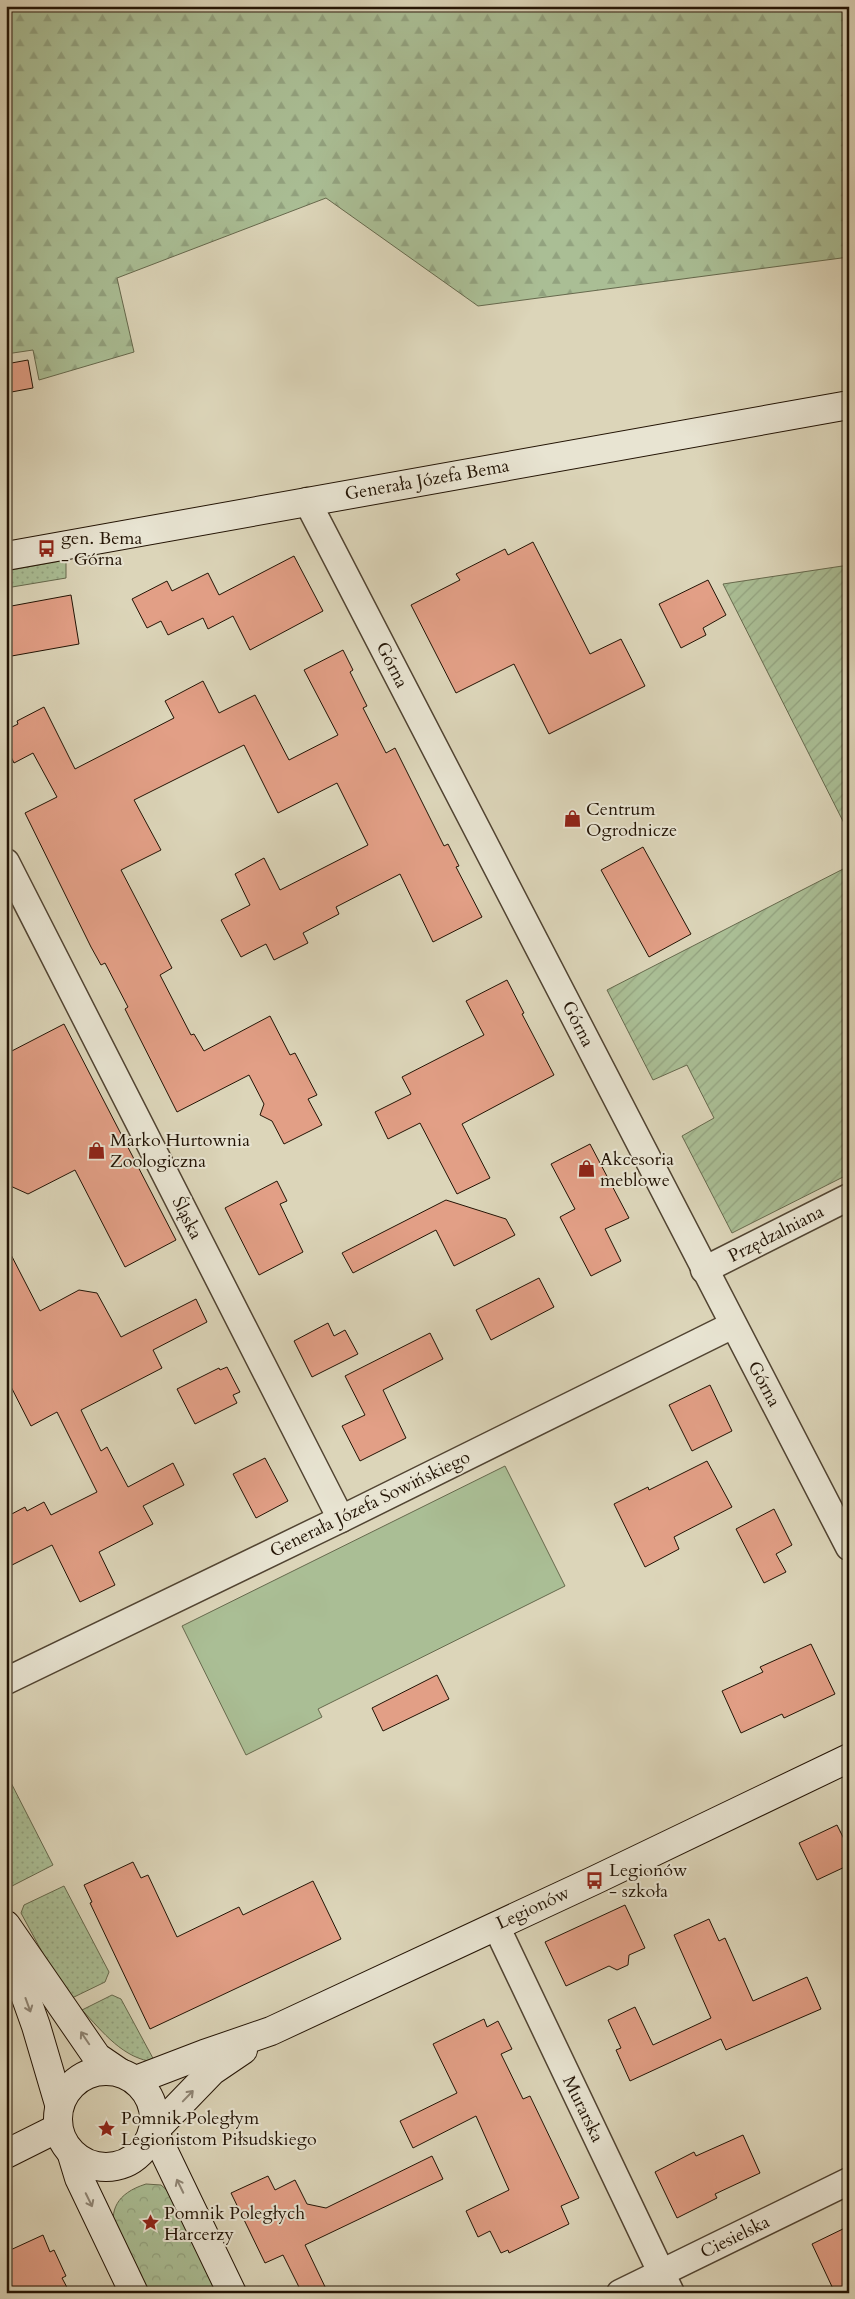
<svg xmlns="http://www.w3.org/2000/svg" width="855" height="2299" viewBox="0 0 855 2299" font-family="Cardo,serif">
  <defs>
    <pattern id="grass-dots" width="8" height="8" patternUnits="userSpaceOnUse" patternTransform="scale(1.25)"><rect width="8" height="8" fill="#aabe95"/><path d="M2 2h.1M6 6h.1" fill="none" stroke="#92a27f" stroke-width="1.8" stroke-linecap="round"/></pattern>
    <pattern id="forest-firs" width="22" height="20" patternUnits="userSpaceOnUse" patternTransform="scale(1.25)"><rect width="22" height="20" fill="#aabe95"/><path d="M5 1l3.5 6h-7zM16 11l3.5 6h-7z" fill="#92a27f"/></pattern>
    <pattern id="park-crowns" width="20" height="18" patternUnits="userSpaceOnUse" patternTransform="scale(1.25)"><rect width="20" height="18" fill="#aabe95"/><path d="M2 6a3 3 0 1 1 6 0M12 15a3 3 0 1 1 6 0" fill="none" stroke="#92a27f"/></pattern>
    <pattern id="garden-furrows" width="10" height="10" patternUnits="userSpaceOnUse" patternTransform="scale(1.25)"><rect width="10" height="10" fill="#aabe95"/><path d="M-1 1l2-2M0 10L10 0M9 11l2-2" fill="none" stroke="#92a27f"/></pattern>
  </defs>
  <rect width="100%" height="100%" fill="#dcd5b9"/>
  <filter id="stains"><feTurbulence type="fractalNoise" baseFrequency=".004" numOctaves="4"/><feColorMatrix values="0 0 0 0 .2 0 0 0 0 .09 0 0 0 0 .02 0 0 0 .5 -.17"/></filter>
  <radialGradient id="worn" r=".72"><stop offset=".6" stop-color="#630" stop-opacity="0"/><stop offset="1" stop-color="#630" stop-opacity=".3"/></radialGradient>
  <g fill="url(#grass-dots)" stroke="#66694d">
    <polygon points="66,560 66,578 6,588 6,571"/>
    <polygon points="6,1773 53,1865 12,1886 6,1883"/>
    <polygon points="64,1886 109,1972 105,1982 72,1998 54,1974 21,1913 24,1905"/>
    <path d="M 112,1995 L 121,1999 L 155,2062 C 123,2059 103,2032 82,2010 Z"/>
  </g>
  <polygon fill="url(#forest-firs)" stroke="#66694d" points="6,6 849,6 849,257 478,306 326,198 117,278 134,352 39,380 33,350 6,354"/>
  <path fill="url(#park-crowns)" stroke="#66694d" d="M 146,2184 L 161,2185 L 176,2198 L 222,2293 L 143,2293 C 124,2255 85,2203 146,2184 Z"/>
  <g fill="url(#garden-furrows)" stroke="#66694d">
    <polygon points="849,565 849,833 723,584"/>
    <polygon points="849,866 849,1174 732,1233 682,1136 714,1118 687,1065 653,1080 607,990"/>
  </g>
  <polygon fill="#aabe95" stroke="#66694d" points="505,1466 565,1586 318,1709 322,1717 246,1755 182,1626"/>
  <g fill="#e29f86" stroke="#231405">
    <polygon points="28,360 33,388 6,393 6,364"/>
    <polygon points="533,542 590,654 621,639 645,686 549,734 514,664 456,693 411,605 460,580 456,574 505,549 508,555"/>
    <polygon points="294,556 323,611 250,650 233,616 208,629 203,618 168,635 161,621 147,628 132,599 167,581 172,591 208,573 219,595"/>
    <polygon points="708,580 726,615 703,628 706,635 681,648 659,604"/>
    <polygon points="71,595 79,644 6,657 6,607"/>
    <polygon points="343,650 353,670 350,672 367,706 363,708 386,753 395,748 444,846 448,844 459,866 456,867 482,917 433,942 400,874 336,907 339,914 303,933 308,943 274,960 266,944 241,957 221,920 250,905 235,874 264,858 280,890 368,845 337,783 278,813 244,745 134,800 161,850 121,870 172,968 160,975 191,1035 194,1034 204,1051 270,1016 290,1055 295,1053 317,1095 308,1099 322,1125 284,1144 272,1121 260,1115 264,1104 249,1075 177,1112 125,1009 128,1007 105,963 101,965 91,947 25,813 57,797 33,753 14,763 6,747 6,730 18,724 17,721 44,707 75,769 174,718 165,701 203,681 219,713 255,695 289,760 338,735 304,670"/>
    <polygon points="643,847 691,934 649,957 601,870"/>
    <polygon points="507,980 524,1013 522,1014 554,1075 462,1124 490,1178 457,1194 420,1123 388,1139 375,1112 411,1094 402,1077 484,1035 466,1001"/>
    <polygon points="64,1024 176,1240 125,1267 75,1170 28,1194 6,1184 6,1054"/>
    <polygon points="590,1144 629,1218 605,1229 621,1261 591,1276 560,1217 575,1209 551,1164"/>
    <polygon points="277,1181 287,1201 280,1204 303,1252 259,1275 225,1208"/>
    <polygon points="446,1200 506,1219 515,1235 454,1266 436,1230 353,1273 342,1253"/>
    <polygon points="6,1245 40,1311 79,1290 97,1293 121,1337 196,1299 207,1322 153,1350 162,1368 81,1410 101,1451 107,1447 128,1487 173,1463 184,1485 143,1506 153,1524 99,1552 115,1585 80,1602 52,1545 6,1568 6,1517 25,1507 27,1511 44,1502 51,1515 97,1492 57,1412 31,1426 6,1377"/>
    <polygon points="539,1278 554,1307 491,1340 476,1310"/>
    <polygon points="328,1323 334,1336 345,1330 358,1354 312,1377 294,1341"/>
    <polygon points="430,1333 443,1359 383,1390 406,1438 360,1461 342,1426 365,1415 345,1376"/>
    <polygon points="227,1367 240,1392 233,1395 237,1403 195,1424 177,1389 219,1368 220,1370"/>
    <polygon points="710,1385 732,1431 692,1451 669,1405"/>
    <polygon points="265,1458 288,1501 256,1518 233,1474"/>
    <polygon points="707,1461 732,1507 674,1537 679,1549 645,1567 614,1504 648,1487 649,1490"/>
    <polygon points="774,1509 792,1545 776,1554 786,1572 764,1583 736,1529"/>
    <polygon points="811,1644 835,1694 784,1718 782,1714 741,1733 722,1691 763,1672 760,1667"/>
    <polygon points="437,1675 449,1699 383,1731 372,1708"/>
    <polygon points="837,1825 849,1849 849,1865 817,1880 799,1843"/>
    <polygon points="133,1862 141,1878 148,1875 177,1937 239,1907 243,1915 313,1881 341,1939 150,2029 90,1903 92,1902 84,1885"/>
    <polygon points="625,1905 645,1948 629,1955 628,1965 617,1970 609,1966 566,1986 545,1942"/>
    <polygon points="709,1919 719,1941 725,1938 753,2001 807,1977 821,2009 726,2050 721,2039 630,2081 616,2050 621,2048 608,2020 635,2007 653,2045 711,2018 674,1935"/>
    <polygon points="484,2019 487,2027 498,2021 512,2049 501,2054 523,2099 530,2096 579,2198 561,2206 569,2224 509,2253 508,2250 501,2253 490,2231 478,2237 466,2211 509,2190 476,2116 413,2148 400,2121 457,2093 433,2044"/>
    <polygon points="743,2135 760,2173 715,2194 717,2198 677,2218 655,2172 694,2152 696,2156"/>
    <polygon points="432,2156 443,2179 305,2245 328,2293 302,2293 283,2255 265,2263 231,2193 268,2176 275,2190 295,2180 307,2204 326,2208"/>
    <polygon points="849,2226 849,2293 835,2293 812,2244"/>
    <polygon points="43,2235 50,2252 54,2250 66,2276 62,2278 70,2293 6,2293 6,2252"/>
  </g>
  <g fill="none" stroke-linecap="round" stroke-linejoin="round">
    <defs>
      <g id="street">
        <polyline points="307,501 849,1547"/>
        <polyline points="6,862 341,1519"/>
        <polyline points="704,1270 849,1197"/>
        <polyline points="6,1681 341,1519 733,1325"/>
        <polyline points="496,1926 671,2293"/>
        <polyline points="620,2293 849,2181"/>
      </g>
      <g id="secondary">
        <polyline points="6,556 849,405"/>
        <polyline points="6,1925 97,2057 119,2072"/>
        <polyline points="6,1942 36,2026 59,2104"/>
        <circle cx="106" cy="2119" r="48"/>
        <polyline points="136,2080 204,2054 271,2031 595,1880 849,1758"/>
        <polyline points="154,2131 232,2293"/>
        <polyline points="154,2131 212,2071 243,2050"/>
        <polyline points="6,2154 58,2128"/>
        <polyline points="72,2155 79,2178 134,2293"/>
      </g>
    </defs>
    <use href="#street" stroke="#514432" stroke-width="29"/>
    <use href="#secondary" stroke="#231405" stroke-width="30"/>
    <use href="#street" stroke="#e8e4d2" stroke-width="26"/>
    <use href="#secondary" stroke="#e8e4d2" stroke-width="28"/>
  </g>
  <defs><path id="oneway-shaft" d="M-6 0H5M1.5-3L5.5 0L1.5 3" fill="none" stroke-width="1.6" stroke-linecap="round" stroke-linejoin="round" transform="scale(1.25)"/></defs>
  <g stroke="#8f8676">
    <use href="#oneway-shaft" transform="translate(28 2005) rotate(70)"/>
    <use href="#oneway-shaft" transform="translate(85 2038) rotate(-124)"/>
    <use href="#oneway-shaft" transform="translate(188 2096) rotate(-46)"/>
    <use href="#oneway-shaft" transform="translate(180 2186) rotate(-116)"/>
    <use href="#oneway-shaft" transform="translate(89 2200) rotate(64)"/>
  </g>
  <defs>
    <symbol id="bus-bare" viewBox="-9 -9 18 18"><path d="M-5-6H5V4H4V6H2V4H-2V6H-4V4H-5ZM-3.5-4V0h7V-4ZM-3.5 1.2v1.5H-2V1.2ZM2 1.2v1.5H3.5V1.2Z" fill="#8f2418" stroke="#e8e4d2" stroke-width="2.5" paint-order="stroke"/></symbol>
    <symbol id="shop-bare" viewBox="-9 -9 18 18"><path d="M-5-2.5h2.3a2.7 3.5 0 0 1 5.4 0H5L5.5 6h-11ZM-1.5-2.5h3a1.5 2.3 0 0 0-3 0Z" fill="#8f2418" stroke="#e8e4d2" stroke-width="2.5" paint-order="stroke"/></symbol>
    <symbol id="sight-bare" viewBox="-9 -9 18 18"><path d="M0-6L1.8-2.2L6-1.7L2.9 1.2L3.7 5.4L0 3.3L-3.7 5.4L-2.9 1.2L-6-1.7L-1.8-2.2Z" fill="#8f2418" stroke="#e8e4d2" stroke-width="2.5" paint-order="stroke"/></symbol>
  </defs>
  <g fill-rule="evenodd">
    <use href="#bus-bare" x="34" y="536" width="25" height="25"/>
    <use href="#shop-bare" x="560" y="806" width="25" height="25"/>
    <use href="#shop-bare" x="84" y="1138" width="25" height="25"/>
    <use href="#shop-bare" x="574" y="1156" width="25" height="25"/>
    <use href="#bus-bare" x="582" y="1868" width="25" height="25"/>
    <use href="#sight-bare" x="94" y="2116" width="25" height="25"/>
    <use href="#sight-bare" x="138" y="2210" width="25" height="25"/>
  </g>
  <g text-anchor="middle" dominant-baseline="central" stroke-width="4" stroke-linejoin="round" paint-order="stroke">
    <g font-size="18" fill="#231405" stroke="#e8e4d2">
      <text transform="translate(427 480) rotate(-10)">Generała Józefa Bema</text>
      <text transform="translate(392 665) rotate(63)">Górna</text>
      <text transform="translate(578 1024) rotate(63)">Górna</text>
      <text transform="translate(187 1218) rotate(63)">Śląska</text>
      <text transform="translate(776 1234) rotate(-27)">Przędzalniana</text>
      <text transform="translate(764 1384) rotate(62)">Górna</text>
      <text transform="translate(370 1504) rotate(-26)">Generała Józefa Sowińskiego</text>
      <text transform="translate(533 1908) rotate(-25)">Legionów</text>
      <text transform="translate(583 2109) rotate(64)">Murarska</text>
      <text transform="translate(735 2237) rotate(-26)">Ciesielska</text>
    </g>
    <g font-size="18" fill="#231405" stroke="#e8e4d2" text-anchor="start">
      <text x="61" y="538">gen. Bema<tspan x="61" dy="21">- Górna</tspan></text>
      <text x="586" y="809">Centrum<tspan x="586" dy="21">Ogrodnicze</tspan></text>
      <text x="110" y="1140">Marko Hurtownia<tspan x="110" dy="21">Zoologiczna</tspan></text>
      <text x="600" y="1159">Akcesoria<tspan x="600" dy="21">meblowe</tspan></text>
      <text x="609" y="1870">Legionów<tspan x="609" dy="21">- szkoła</tspan></text>
      <text x="121" y="2118">Pomnik Poległym<tspan x="121" dy="21">Legionistom Piłsudskiego</tspan></text>
      <text x="164" y="2213">Pomnik Poległych<tspan x="164" dy="21">Harcerzy</tspan></text>
    </g>
  </g>
  <rect width="855" height="2299" fill="none" stroke="#dcd5b9" stroke-width="25"/>
  <rect x="8" y="8" width="840" height="2284" fill="none" stroke="#231405" stroke-width="2.5"/>
  <rect x="12" y="12" width="830" height="2274" fill="none" stroke="#231405"/>
  <rect width="100%" height="100%" filter="url(#stains)"/>
  <rect width="100%" height="100%" fill="url(#worn)"/>
</svg>
